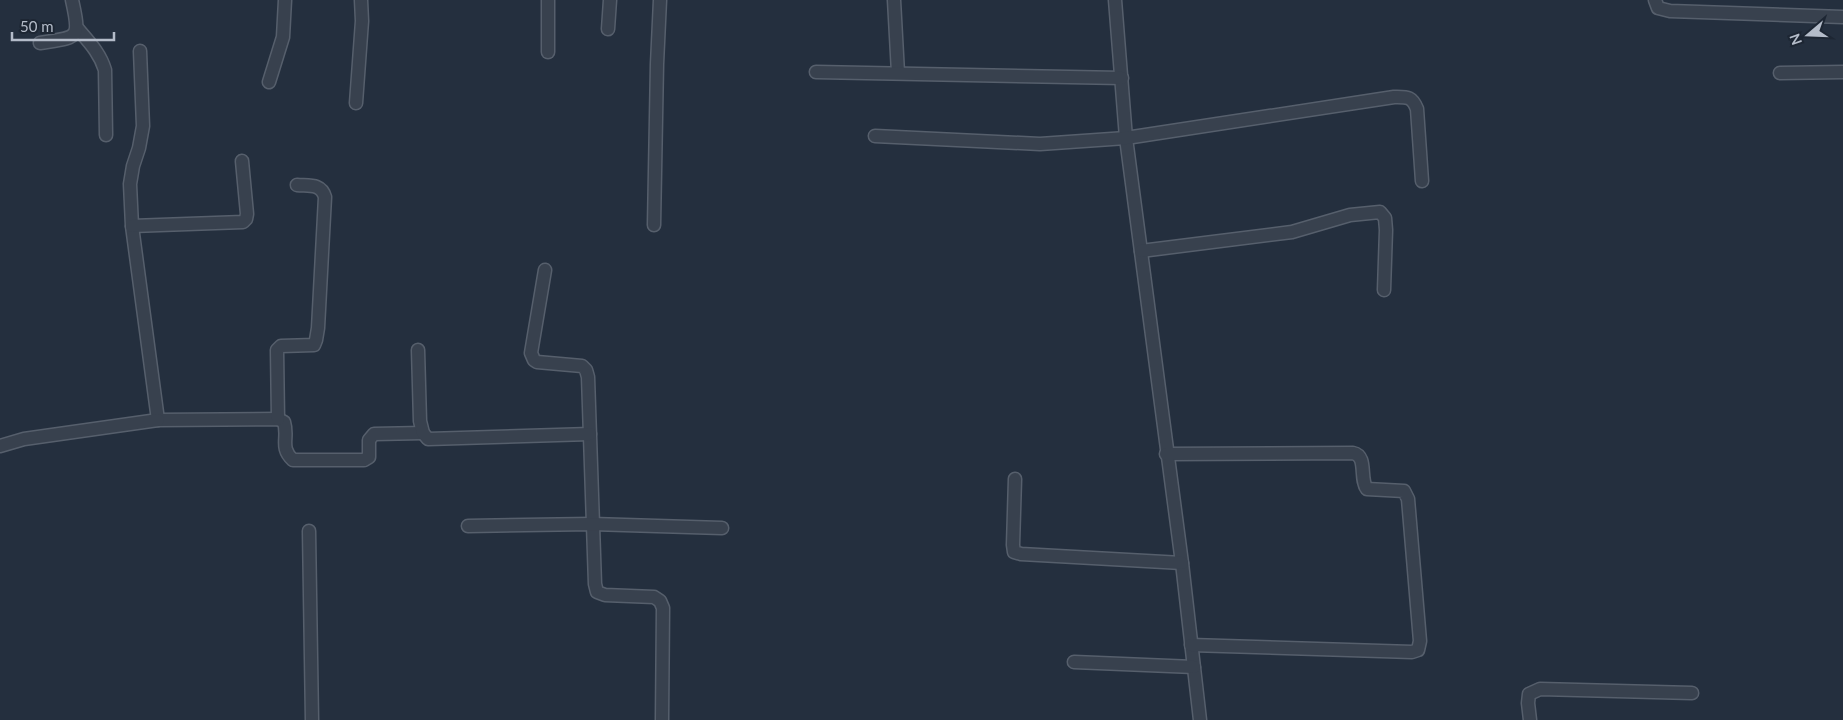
<svg xmlns="http://www.w3.org/2000/svg" width="1843" height="720" viewBox="0 0 1843 720" font-family="Lato,sans-serif">
  <rect width="100%" height="100%" fill="#242f3e"/>
  <g fill="none" stroke-linecap="round" stroke-linejoin="round">
    <defs>
      <g id="minor">
        <polyline points="548,0 548,52"/>
        <polyline points="894,0 898,73"/>
        <polyline points="1115,0 1126,138 1182,563 1200,720"/>
        <polyline points="1655,0 1658,8 1670,11 1843,17"/>
        <path d="M 77,28 C 89,42 100,53 105,70 L 106,135"/>
        <polyline points="608,29 610,0"/>
        <path d="M 40,43 C 78,37 81,40 72,0"/>
        <path d="M 140,51 L 143,126 L 139,148 L 133,166 L 130,184 L 132,226 L 158,420 L 278,419 L 284,422 C 289,438 279,447 293,460 L 364,460 L 369,457 L 369,440 L 374,434 L 423,433"/>
        <polyline points="816,72 1122,78"/>
        <polyline points="1780,73 1843,72"/>
        <polyline points="269,82 283,37 285,0"/>
        <polyline points="356,103 362,21 361,0"/>
        <path d="M 875,136 L 1040,144 L 1126,138 L 1394,97 C 1407,97 1412,96 1417,109 L 1422,181"/>
        <polyline points="654,225 657,64 660,0"/>
        <polyline points="132,226 243,222 246,219 247,214 242,161"/>
        <polyline points="1141,251 1292,232 1350,215 1380,212 1385,218 1386,230 1384,290"/>
        <polyline points="545,270 531,353 534,360 537,362 582,366 586,370 588,377 595,584 597,592 605,595 654,597 660,601 663,608 662,720"/>
        <polyline points="418,350 420,421 423,433 428,439 590,434"/>
        <path d="M 278,419 L 277,350 L 281,346 L 314,345 L 316,340 L 318,328 L 325,197 C 321,183 309,186 297,185"/>
        <polyline points="0,446 24,439 158,420"/>
        <path d="M 1166,454 L 1353,453 C 1368,456 1359,479 1367,489 L 1404,491 L 1408,499 L 1420,641 L 1418,650 L 1412,652 L 1191,645"/>
        <polyline points="1015,479 1013,545 1014,552 1021,554 1182,563"/>
        <polyline points="468,526 592,524 722,528"/>
        <polyline points="309,531 312,720"/>
        <polyline points="1074,662 1194,667"/>
        <polyline points="1530,720 1528,703 1529,694 1540,689 1692,693"/>
      </g>
    </defs>
    <use href="#minor" stroke="#565f6c" stroke-width="15"/>
    <use href="#minor" stroke="#38414e" stroke-width="12"/>
  </g>
  <g transform="translate(1808 35) rotate(251)" stroke="#1d2633" stroke-width="4" paint-order="stroke">
  <path d="M0-4L9 19L0 12L-9 19Z" fill="#b4bcc9"/>
  <text y="-8" font-size="14" font-weight="bold" text-anchor="middle" fill="#b4bcc9">N</text>
  </g>
  <path d="M12 32v8h102v-8" fill="none" stroke="#b4bcc9" stroke-width="2.5"/>
  <text x="20" y="32" font-size="15" fill="#b4bcc9" stroke="#1d2633" stroke-width="4" paint-order="stroke">50 m</text>
</svg>
